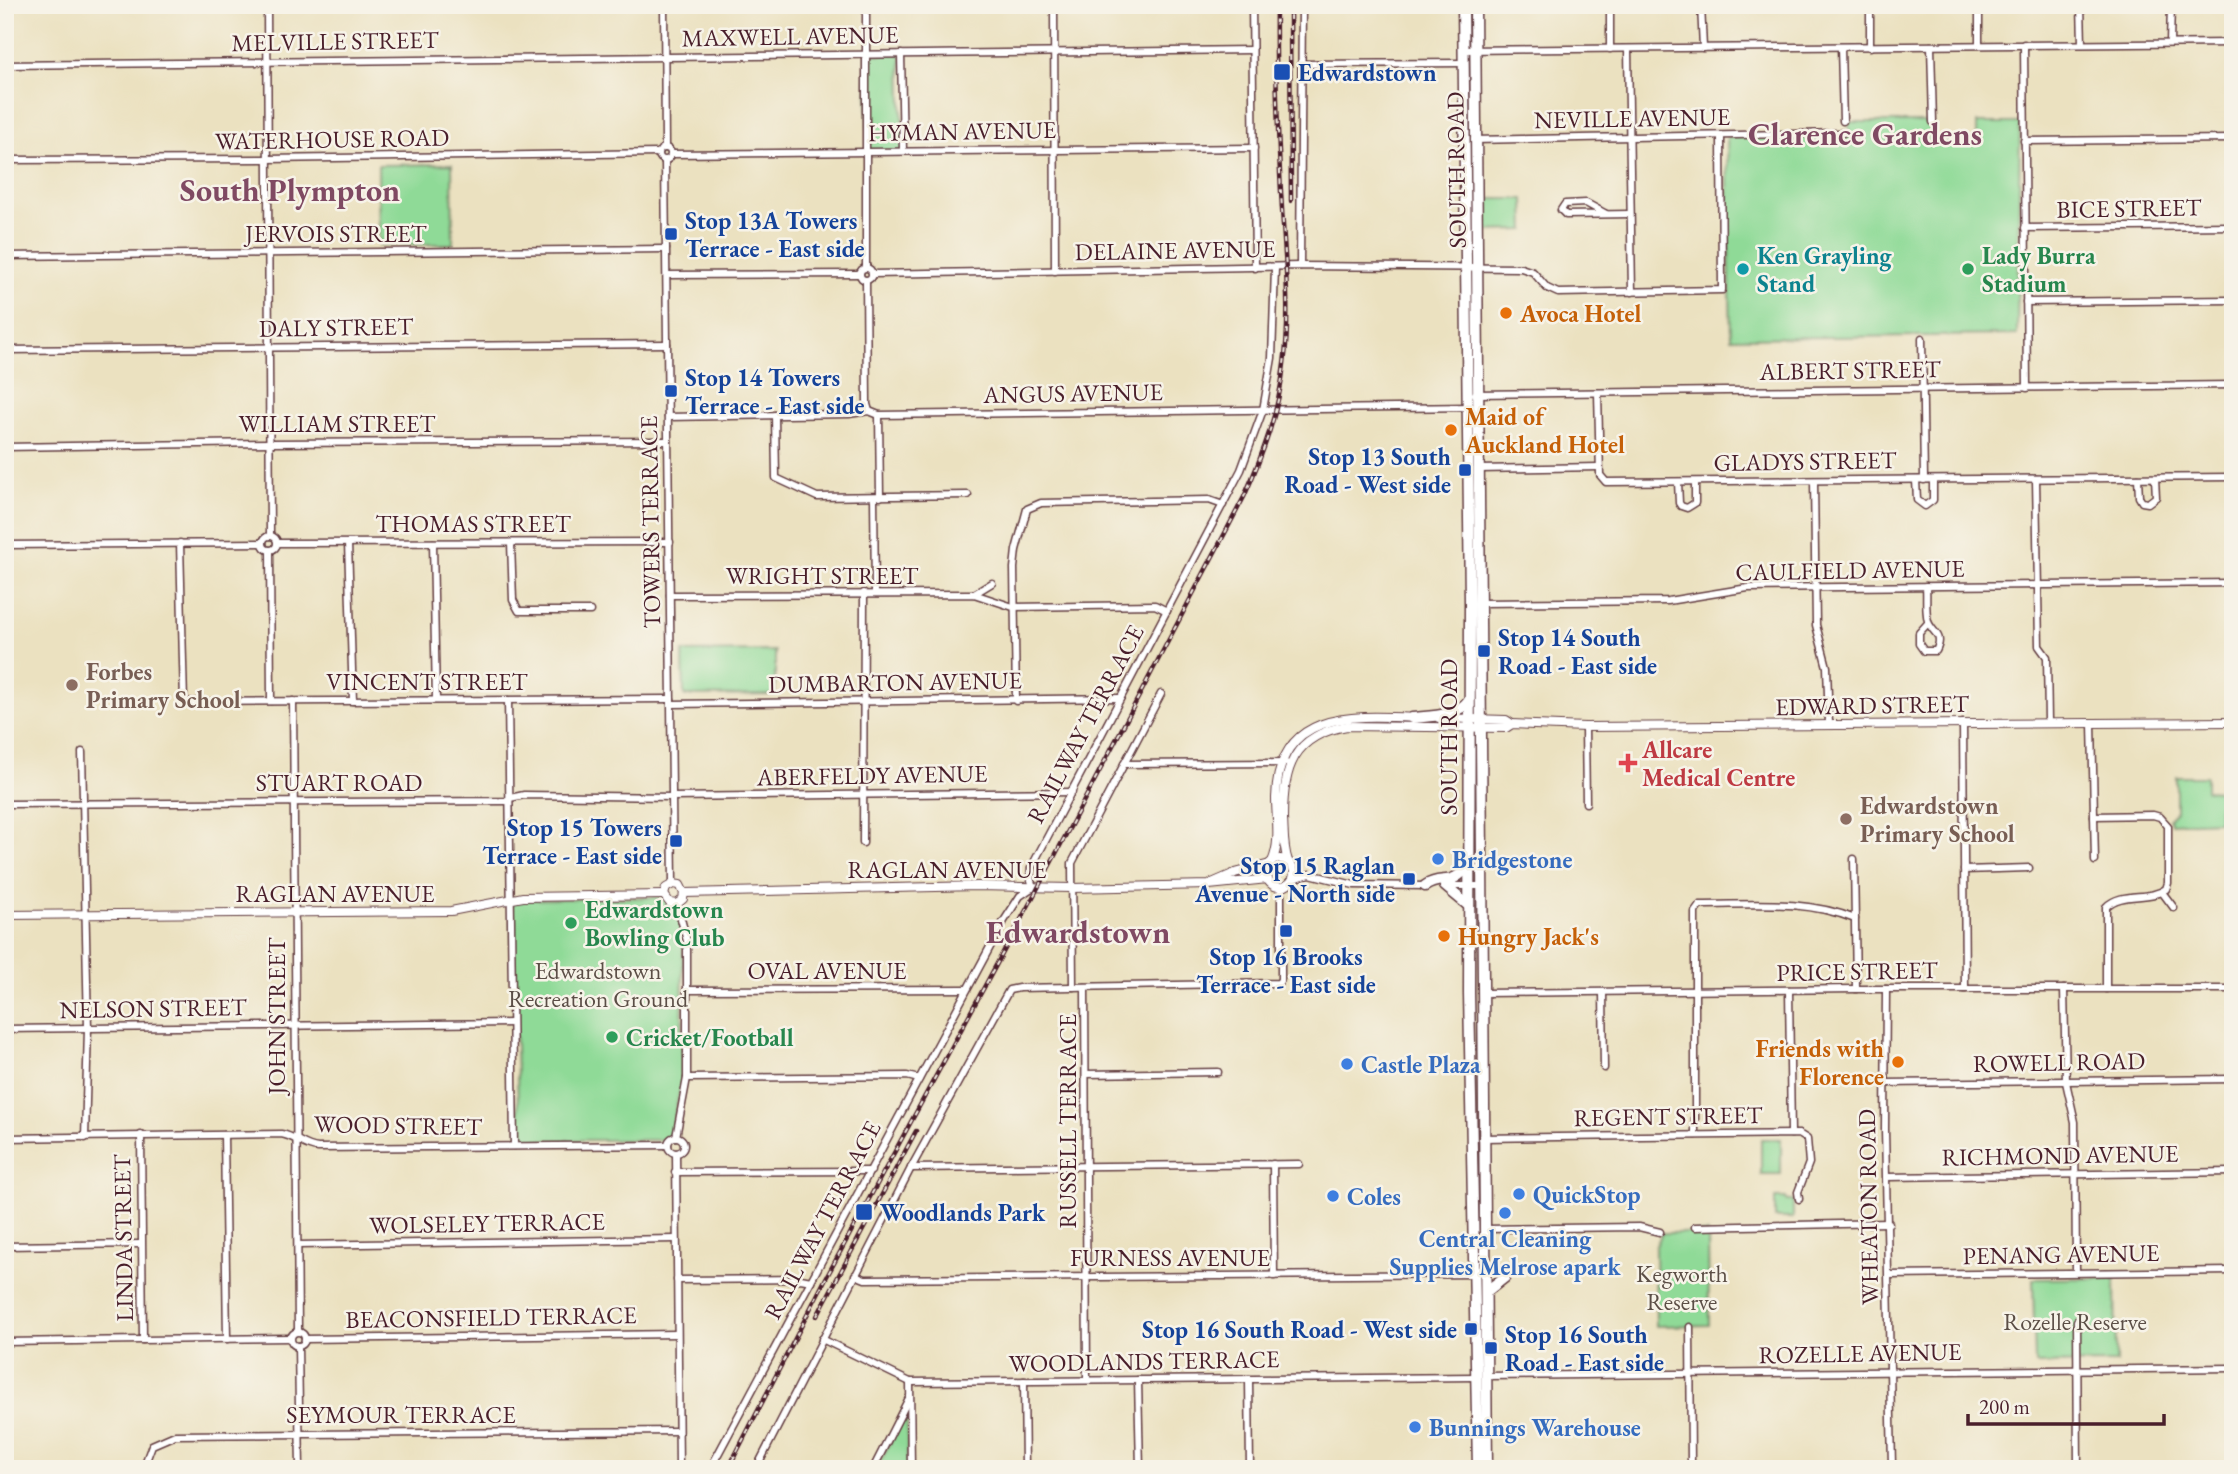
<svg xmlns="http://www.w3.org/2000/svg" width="2238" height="1474" viewBox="0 0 2238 1474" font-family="'EB Garamond',serif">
  <rect width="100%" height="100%" fill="#f7f3e8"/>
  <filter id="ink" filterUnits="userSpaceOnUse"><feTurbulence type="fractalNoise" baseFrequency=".0143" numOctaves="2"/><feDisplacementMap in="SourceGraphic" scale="14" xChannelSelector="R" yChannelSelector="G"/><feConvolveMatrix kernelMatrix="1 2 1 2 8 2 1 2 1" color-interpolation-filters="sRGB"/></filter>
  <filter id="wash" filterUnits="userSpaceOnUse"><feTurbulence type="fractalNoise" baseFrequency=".00686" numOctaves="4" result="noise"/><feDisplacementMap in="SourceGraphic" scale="28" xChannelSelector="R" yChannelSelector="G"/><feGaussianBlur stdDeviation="1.57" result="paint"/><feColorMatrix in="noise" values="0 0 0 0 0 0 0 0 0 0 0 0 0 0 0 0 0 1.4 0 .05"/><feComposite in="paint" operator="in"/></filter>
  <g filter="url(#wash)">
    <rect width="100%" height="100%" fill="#ebe1c0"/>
    <g fill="#8fda97" stroke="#6c7c61" stroke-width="2">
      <polygon points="867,54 901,54 903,152 868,152"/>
      <polygon points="1849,122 1930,122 1931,141 1977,141 1977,123 2020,123 2017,335 1731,338 1727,137 1849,134"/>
      <polygon points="452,164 453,244 379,245 378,165"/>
      <polygon points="1481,199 1524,199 1525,230 1481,231"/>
      <polygon points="775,651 775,695 684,696 683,652"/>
      <polygon points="2176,776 2206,776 2206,790 2219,791 2219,821 2171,823 2169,818 2176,811"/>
      <path d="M 663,897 C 679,908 681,919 683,938 L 682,1081 L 670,1136 L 660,1140 L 524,1140 L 519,1135 L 511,900 Z"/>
      <rect x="1761" y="1139" width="20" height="35"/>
      <polygon points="1775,1198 1786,1198 1787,1201 1793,1201 1793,1218 1775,1218"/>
      <polygon points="1662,1233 1708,1233 1709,1325 1656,1326 1655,1248"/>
      <polygon points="2115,1278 2116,1363 2035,1364 2033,1279"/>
      <polygon points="907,1411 907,1469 876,1469"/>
    </g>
  </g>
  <g filter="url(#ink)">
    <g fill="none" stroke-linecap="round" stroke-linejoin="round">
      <defs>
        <g id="minor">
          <polyline points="267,5 270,536"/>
          <polyline points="664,5 665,148"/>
          <polyline points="1054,5 1055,271"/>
          <polyline points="1252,5 1255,268"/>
          <polyline points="1610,5 1610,49"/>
          <polyline points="1701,5 1703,48"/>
          <polyline points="1870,5 1870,47"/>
          <polyline points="1979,5 1979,44"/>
          <polyline points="2081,5 2082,44"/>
          <polyline points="2170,43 2171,5"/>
          <polyline points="2024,44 2027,388"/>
          <polyline points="1931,46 1933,122"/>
          <polyline points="1841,48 1843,121"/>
          <polyline points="1628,49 1632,292"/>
          <polyline points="1463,50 2233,43"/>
          <polyline points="901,54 903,151"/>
          <polyline points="1303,64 1465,63"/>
          <polyline points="5,65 1252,50"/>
          <polyline points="1474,140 1843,133"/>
          <polyline points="2024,141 2233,139"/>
          <circle cx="665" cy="154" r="6"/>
          <polyline points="672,154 1254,148"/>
          <polyline points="5,160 268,159 659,153"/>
          <polyline points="665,161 673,884"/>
          <polyline points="1606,214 1586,203 1565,204 1561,210 1566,215 1630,214"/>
          <polyline points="2025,228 2233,226"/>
          <polyline points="5,256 666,249"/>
          <polyline points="1300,266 1302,5"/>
          <polyline points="866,267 866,5"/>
          <circle cx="866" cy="274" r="6"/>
          <polyline points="873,274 1300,266 1521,268 1533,272 1547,288 1558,293 1722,290 1721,136"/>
          <polyline points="667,275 860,274"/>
          <polyline points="866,280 867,404 869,411"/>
          <polyline points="2026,302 2233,300"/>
          <polyline points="1922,338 1924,480"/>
          <polyline points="5,350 667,344"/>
          <polyline points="1598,393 1600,475 1606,482 2233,477"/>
          <polyline points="1475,394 2233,385"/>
          <polyline points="775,415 776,478 817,497 968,495"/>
          <polyline points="879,415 880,497"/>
          <polyline points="668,417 849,414 869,411 879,415 1471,407"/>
          <polyline points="5,447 270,443 668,441"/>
          <polyline points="1479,469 1599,467"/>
          <polyline points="2138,478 2139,497 2142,502 2148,503 2156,497 2155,478"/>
          <polyline points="2036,479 2039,646 2047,657 2048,722"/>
          <polyline points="1916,480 1917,500 1925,506 1933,500 1933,480"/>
          <polyline points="1814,481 1816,625 1827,667 1829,724"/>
          <polyline points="1678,482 1679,503 1681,506 1687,508 1695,503 1695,482"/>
          <polyline points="874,497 875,593"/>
          <circle cx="270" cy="543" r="7"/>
          <polyline points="180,543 184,702 671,699"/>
          <polyline points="277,543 670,542"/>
          <polyline points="348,543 353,701"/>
          <polyline points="433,543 436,700"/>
          <polyline points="511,543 513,600 519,611 590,611"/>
          <polyline points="5,545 263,543"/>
          <polyline points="270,550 271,701"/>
          <path d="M 1926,586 C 1927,597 1925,610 1928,621 C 1931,633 1945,633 1936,651 L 1924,651 L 1919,644 L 1919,633 L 1928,623"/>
          <polyline points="974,594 992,583"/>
          <polyline points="670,595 974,594 1013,607 1155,605 1167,611"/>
          <polyline points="1480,603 1668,601 1748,588 2233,583"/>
          <polyline points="508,700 514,1146"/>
          <polyline points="293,701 298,1331"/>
          <polyline points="1016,701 1014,568 1016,550 1027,509 1041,503 1209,500 1223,505"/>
          <polyline points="671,704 1120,698"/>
          <polyline points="1963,723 1965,989"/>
          <polyline points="2092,723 2095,861"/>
          <polyline points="1585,727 1586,803"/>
          <polyline points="82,752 88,1028 85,1138"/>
          <polyline points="1124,764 1286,763"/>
          <polyline points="5,804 508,801 510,798 524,795 672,797 1072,792"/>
          <path d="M 2094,816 L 2153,815 L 2160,817 L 2168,826 L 2168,883 L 2166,889 C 2149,901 2121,891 2106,907 L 2106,989"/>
          <polyline points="863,843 864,593"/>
          <polyline points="1854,859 1856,989"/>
          <polyline points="1964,870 2029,868"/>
          <polyline points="1293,879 1310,874 1354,885 1425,886"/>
          <polyline points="1446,886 1482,886"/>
          <polyline points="2162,892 2174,908"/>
          <polyline points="1073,987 1072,863 1161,694"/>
          <polyline points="1085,987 1087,1380"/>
          <polyline points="1886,989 1885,1129 1892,1466"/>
          <polyline points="2064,989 2066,1082 2075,1122 2076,1272"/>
          <polyline points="687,990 967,989"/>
          <polyline points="1789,990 1791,1134"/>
          <polyline points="1603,992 1604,1068"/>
          <polyline points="1482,993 1856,989 2233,989"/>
          <polyline points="5,1029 511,1023"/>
          <polyline points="1086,1074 1218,1072"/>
          <polyline points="687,1078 907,1076 919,1079"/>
          <polyline points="1885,1083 2233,1079"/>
          <polyline points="141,1135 143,1340"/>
          <polyline points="224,1135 227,1339"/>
          <path d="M 1695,1135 L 1695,912 L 1700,905 C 1753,905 1805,899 1855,919"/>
          <circle cx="676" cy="1145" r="8"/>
          <polyline points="676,1137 687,1078 687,941 677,904"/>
          <path d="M 5,1138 L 281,1134 C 295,1136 304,1147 318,1148 L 668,1145"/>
          <polyline points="1482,1138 1799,1134 1807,1139 1809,1163 1798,1192 1799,1199"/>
          <polyline points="676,1153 679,1469"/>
          <polyline points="1273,1164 1274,1276"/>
          <polyline points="911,1168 1299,1164"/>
          <polyline points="675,1172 871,1171"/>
          <polyline points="1887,1177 2233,1172"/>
          <polyline points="1695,1227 1889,1223"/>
          <polyline points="1486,1229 1639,1227 1660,1232"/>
          <polyline points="298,1245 676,1239"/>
          <polyline points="5,1246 141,1244"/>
          <polyline points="855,1275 865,1279 1476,1274"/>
          <polyline points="1889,1275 2233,1271"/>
          <polyline points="677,1280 801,1279 811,1281"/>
          <polyline points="2077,1321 2078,1469"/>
          <polyline points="1690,1327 1691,1467"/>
          <circle cx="298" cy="1339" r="7"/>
          <polyline points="305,1339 677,1334"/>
          <polyline points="822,1339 910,1382 1476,1377"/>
          <polyline points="5,1342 290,1338"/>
          <polyline points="298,1346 300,1469"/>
          <polyline points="1487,1376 2233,1368"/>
          <polyline points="1249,1379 1250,1469"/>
          <polyline points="1138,1380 1140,1469"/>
          <polyline points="1024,1381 1025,1469"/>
          <polyline points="910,1382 911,1469"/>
          <polyline points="143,1469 152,1445 175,1435 678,1431"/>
          <polyline points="710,1469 1004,921 1020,896 1033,887 1030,877 1031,868 1241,470 1263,410 1272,358 1275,268"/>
          <polyline points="756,1469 911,1168 1009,990 1019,988 1279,983 1281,979 1281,887"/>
          <polyline points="873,1469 909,1398"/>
          <polyline points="1485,1469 1968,1466 1990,1469"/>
          <polyline points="2152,1469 2233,1467"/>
        </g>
        <g id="tertiary">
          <polyline points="1439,718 1506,720 1512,724"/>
          <circle cx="1280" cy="873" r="14"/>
          <path d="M 1288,861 C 1283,847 1284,833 1283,818 C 1283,768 1293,735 1347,726 L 1506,728 L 1512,724 L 1585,727 L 2233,722"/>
          <path d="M 1272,862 C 1281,842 1276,819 1276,798 C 1278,710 1351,715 1416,718"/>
          <polyline points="1212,883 1235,873 1270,864"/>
          <polyline points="684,893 978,886 1072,888 1209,885 1268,879"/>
          <polyline points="664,895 666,888 673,884 680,885 684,893"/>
          <polyline points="664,895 670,903 677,904 683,899 684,893"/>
          <polyline points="5,915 451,911 523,897 664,895"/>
        </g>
        <g id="trunk">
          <polyline points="1463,5 1470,603 1469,993 1478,1469"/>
          <polyline points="1475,5 1487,1469"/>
          <path d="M 1412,718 C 1431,716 1457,717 1469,700"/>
          <path d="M 1425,886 C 1442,874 1452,889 1469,864"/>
          <polyline points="1445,886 1469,906"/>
          <polyline points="1487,1291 1505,1277"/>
        </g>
      </defs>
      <use href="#minor" stroke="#623c41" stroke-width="9"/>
      <use href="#tertiary" stroke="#623c41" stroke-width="10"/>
      <use href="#trunk" stroke="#623c41" stroke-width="13"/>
      <use href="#minor" stroke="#fff" stroke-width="6"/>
      <use href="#tertiary" stroke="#fff" stroke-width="8"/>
      <use href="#trunk" stroke="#fff" stroke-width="10"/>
      <defs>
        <g id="rail">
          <polyline points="1290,5 1291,201"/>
          <polyline points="817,1316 916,1131"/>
          <path d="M 728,1469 L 826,1278 L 1031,901 L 1244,497 C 1263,454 1279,411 1284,364 C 1291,313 1285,260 1282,209 C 1278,141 1275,73 1276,5"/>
        </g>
      </defs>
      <use href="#rail" stroke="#4a1f2b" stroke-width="4.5"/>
      <use href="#rail" stroke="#f7f3e8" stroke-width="2" stroke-dasharray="5" stroke-linecap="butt"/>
    </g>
  </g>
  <g fill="#1a4fb4" stroke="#f7f3e8" stroke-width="2.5">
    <rect x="1273" y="63" width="18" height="18" rx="3.5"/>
    <rect x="664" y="227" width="14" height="14" rx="3.5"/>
    <rect x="664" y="384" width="14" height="14" rx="3.5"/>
    <rect x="1458" y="463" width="14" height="14" rx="3.5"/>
    <rect x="1477" y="644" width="14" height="14" rx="3.5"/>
    <rect x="669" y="834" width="14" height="14" rx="3.5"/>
    <rect x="1402" y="872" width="14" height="14" rx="3.5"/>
    <rect x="1279" y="924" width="14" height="14" rx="3.5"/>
    <rect x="855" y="1203" width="18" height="18" rx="3.5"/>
    <rect x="1464" y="1322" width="14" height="14" rx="3.5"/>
    <rect x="1484" y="1341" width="14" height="14" rx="3.5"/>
  </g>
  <circle fill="#0f9aa8" stroke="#f7f3e8" stroke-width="2.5" cx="1743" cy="269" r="7"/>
  <g fill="#2e9e5b" stroke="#f7f3e8" stroke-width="2.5">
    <circle cx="1968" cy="269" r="7"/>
    <circle cx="571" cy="923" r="7"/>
    <circle cx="612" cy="1037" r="7"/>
  </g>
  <g fill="#e8710a" stroke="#f7f3e8" stroke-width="2.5">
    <circle cx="1506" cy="313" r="7"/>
    <circle cx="1451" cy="430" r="7"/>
    <circle cx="1444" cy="936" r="7"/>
    <circle cx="1898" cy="1062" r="7"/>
  </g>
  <g fill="#8d6e63" stroke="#f7f3e8" stroke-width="2.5">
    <circle cx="72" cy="685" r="7"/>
    <circle cx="1846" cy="819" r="7"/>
  </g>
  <path fill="#e0444e" stroke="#f7f3e8" stroke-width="2.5" d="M1624.5 752.5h7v7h7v7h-7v7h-7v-7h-7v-7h7z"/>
  <g fill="#3f7fe0" stroke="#f7f3e8" stroke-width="2.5">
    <circle cx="1438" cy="859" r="7"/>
    <circle cx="1347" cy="1064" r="7"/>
    <circle cx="1519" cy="1194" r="7"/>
    <circle cx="1333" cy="1196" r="7"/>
    <circle cx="1505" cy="1213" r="7"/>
    <circle cx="1415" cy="1427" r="7"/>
  </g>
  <g text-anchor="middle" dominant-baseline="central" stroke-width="5" stroke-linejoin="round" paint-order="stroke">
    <g font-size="24" fill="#4a1f2b" stroke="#f7f3e8">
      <text transform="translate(790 36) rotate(-1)">MAXWELL AVENUE</text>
      <text transform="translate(335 41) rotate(-1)">MELVILLE STREET</text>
      <text transform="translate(1632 118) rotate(-1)">NEVILLE AVENUE</text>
      <text transform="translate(962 131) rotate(-1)">HYMAN AVENUE</text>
      <text transform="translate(332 139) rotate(-1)">WATERHOUSE ROAD</text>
      <text transform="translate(1456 170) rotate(-91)">SOUTH ROAD</text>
      <text transform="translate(2129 208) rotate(-1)">BICE STREET</text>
      <text x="336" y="233">JERVOIS STREET</text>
      <text transform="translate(1175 250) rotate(-1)">DELAINE AVENUE</text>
      <text transform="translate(336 327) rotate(-1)">DALY STREET</text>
      <text transform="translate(1850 370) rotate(-1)">ALBERT STREET</text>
      <text transform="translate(1073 393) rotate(-1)">ANGUS AVENUE</text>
      <text x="337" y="423">WILLIAM STREET</text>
      <text transform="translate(1805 461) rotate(-1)">GLADYS STREET</text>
      <text transform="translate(650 522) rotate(-91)">TOWERS TERRACE</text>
      <text x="473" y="523">THOMAS STREET</text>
      <text transform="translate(1850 570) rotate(-1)">CAULFIELD AVENUE</text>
      <text x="822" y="575">WRIGHT STREET</text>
      <text x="427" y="681">VINCENT STREET</text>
      <text transform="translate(895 682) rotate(-1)">DUMBARTON AVENUE</text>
      <text transform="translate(1872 705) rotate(-1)">EDWARD STREET</text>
      <text transform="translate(1085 724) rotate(-62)">RAILWAY TERRACE</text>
      <text transform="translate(1448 737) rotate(-90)">SOUTH ROAD</text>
      <text transform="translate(872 775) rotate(-1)">ABERFELDY AVENUE</text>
      <text x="339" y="782">STUART ROAD</text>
      <text x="947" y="869">RAGLAN AVENUE</text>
      <text x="335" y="893">RAGLAN AVENUE</text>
      <text x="827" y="970">OVAL AVENUE</text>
      <text transform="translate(1857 971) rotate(-1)">PRICE STREET</text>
      <text transform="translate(153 1008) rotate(-1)">NELSON STREET</text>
      <text transform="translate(276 1016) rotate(-90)">JOHN STREET</text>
      <text transform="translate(2059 1062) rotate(-1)">ROWELL ROAD</text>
      <text transform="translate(1668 1116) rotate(-1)">REGENT STREET</text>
      <text transform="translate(1067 1121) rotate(-90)">RUSSELL TERRACE</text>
      <text transform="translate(398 1125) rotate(1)">WOOD STREET</text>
      <text transform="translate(2060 1155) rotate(-1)">RICHMOND AVENUE</text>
      <text transform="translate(1868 1207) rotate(-91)">WHEATON ROAD</text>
      <text transform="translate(822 1220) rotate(-62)">RAILWAY TERRACE</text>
      <text transform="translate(487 1223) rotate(-1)">WOLSELEY TERRACE</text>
      <text transform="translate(123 1238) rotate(-91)">LINDA STREET</text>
      <text transform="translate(2061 1254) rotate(-1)">PENANG AVENUE</text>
      <text x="1170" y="1257">FURNESS AVENUE</text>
      <text transform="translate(491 1317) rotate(-1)">BEACONSFIELD TERRACE</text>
      <text transform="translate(1860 1353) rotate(-1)">ROZELLE AVENUE</text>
      <text transform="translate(1144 1361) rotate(-1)">WOODLANDS TERRACE</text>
      <text x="401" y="1414">SEYMOUR TERRACE</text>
    </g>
    <g font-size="24" font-weight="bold" fill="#164399" stroke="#f7f3e8" text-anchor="start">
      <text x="1298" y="72">Edwardstown</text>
      <text x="685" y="220">Stop 13A Towers<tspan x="685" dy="28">Terrace - East side</tspan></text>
      <text x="685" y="377">Stop 14 Towers<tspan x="685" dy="28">Terrace - East side</tspan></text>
      <text x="1451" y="456" text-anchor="end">Stop 13 South<tspan x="1451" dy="28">Road - West side</tspan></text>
      <text x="1498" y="637">Stop 14 South<tspan x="1498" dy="28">Road - East side</tspan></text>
      <text x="662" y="827" text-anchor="end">Stop 15 Towers<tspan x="662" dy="28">Terrace - East side</tspan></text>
      <text x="1395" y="865" text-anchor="end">Stop 15 Raglan<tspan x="1395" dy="28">Avenue - North side</tspan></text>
      <text x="1286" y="956" text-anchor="middle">Stop 16 Brooks<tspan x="1286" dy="28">Terrace - East side</tspan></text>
      <text x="880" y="1212">Woodlands Park</text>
      <text x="1457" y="1329" text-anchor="end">Stop 16 South Road - West side</text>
      <text x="1505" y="1334">Stop 16 South<tspan x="1505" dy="28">Road - East side</tspan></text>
    </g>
    <g font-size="24" font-weight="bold" fill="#0d838f" stroke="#f7f3e8" text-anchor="start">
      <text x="1757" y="255">Ken Grayling<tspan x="1757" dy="28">Stand</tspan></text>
    </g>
    <g font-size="24" font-weight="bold" fill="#27864d" stroke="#f7f3e8" text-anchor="start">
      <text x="1982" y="255">Lady Burra<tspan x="1982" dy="28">Stadium</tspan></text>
      <text x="585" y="909">Edwardstown<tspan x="585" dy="28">Bowling Club</tspan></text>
      <text x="626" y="1037">Cricket/Football</text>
    </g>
    <g font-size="24" font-weight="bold" fill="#c56008" stroke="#f7f3e8" text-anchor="start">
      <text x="1520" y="313">Avoca Hotel</text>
      <text x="1465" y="416">Maid of<tspan x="1465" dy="28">Auckland Hotel</tspan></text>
      <text x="1458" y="936">Hungry Jack's</text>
      <text x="1884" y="1048" text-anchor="end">Friends with<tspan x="1884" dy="28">Florence</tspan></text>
    </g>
    <g font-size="24" font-weight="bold" fill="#785e54" stroke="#f7f3e8" text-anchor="start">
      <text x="86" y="671">Forbes<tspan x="86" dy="28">Primary School</tspan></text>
      <text x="1860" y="805">Edwardstown<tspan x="1860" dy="28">Primary School</tspan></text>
    </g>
    <g font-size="24" font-weight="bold" fill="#be3a42" stroke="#f7f3e8" text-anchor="start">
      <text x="1642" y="749">Allcare<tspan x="1642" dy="28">Medical Centre</tspan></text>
    </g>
    <g font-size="24" font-weight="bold" fill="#366cbe" stroke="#f7f3e8" text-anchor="start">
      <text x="1452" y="859">Bridgestone</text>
      <text x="1361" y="1064">Castle Plaza</text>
      <text x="1533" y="1194">QuickStop</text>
      <text x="1347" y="1196">Coles</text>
      <text x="1505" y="1238" text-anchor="middle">Central Cleaning<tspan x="1505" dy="28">Supplies Melrose apark</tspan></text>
      <text x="1429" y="1427">Bunnings Warehouse</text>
    </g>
    <g font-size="24" fill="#5b4e46" stroke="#f7f3e8">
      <text x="598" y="970">Edwardstown<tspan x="598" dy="28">Recreation Ground</tspan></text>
      <text x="1682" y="1273">Kegworth<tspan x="1682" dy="28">Reserve</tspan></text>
      <text x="2075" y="1321">Rozelle Reserve</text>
    </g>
    <g font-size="32" font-weight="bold" fill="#804a63" stroke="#f7f3e8">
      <text x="1865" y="134">Clarence Gardens</text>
      <text x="290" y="190">South Plympton</text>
      <text x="1078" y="932">Edwardstown</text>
    </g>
  </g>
  <rect width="2238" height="1474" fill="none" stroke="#f7f3e8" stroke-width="28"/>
  <path d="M1968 1414v10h196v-10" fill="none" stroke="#4a1f2b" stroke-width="3.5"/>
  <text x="1979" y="1414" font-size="21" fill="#4a1f2b" stroke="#f7f3e8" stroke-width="5" paint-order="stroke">200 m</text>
</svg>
